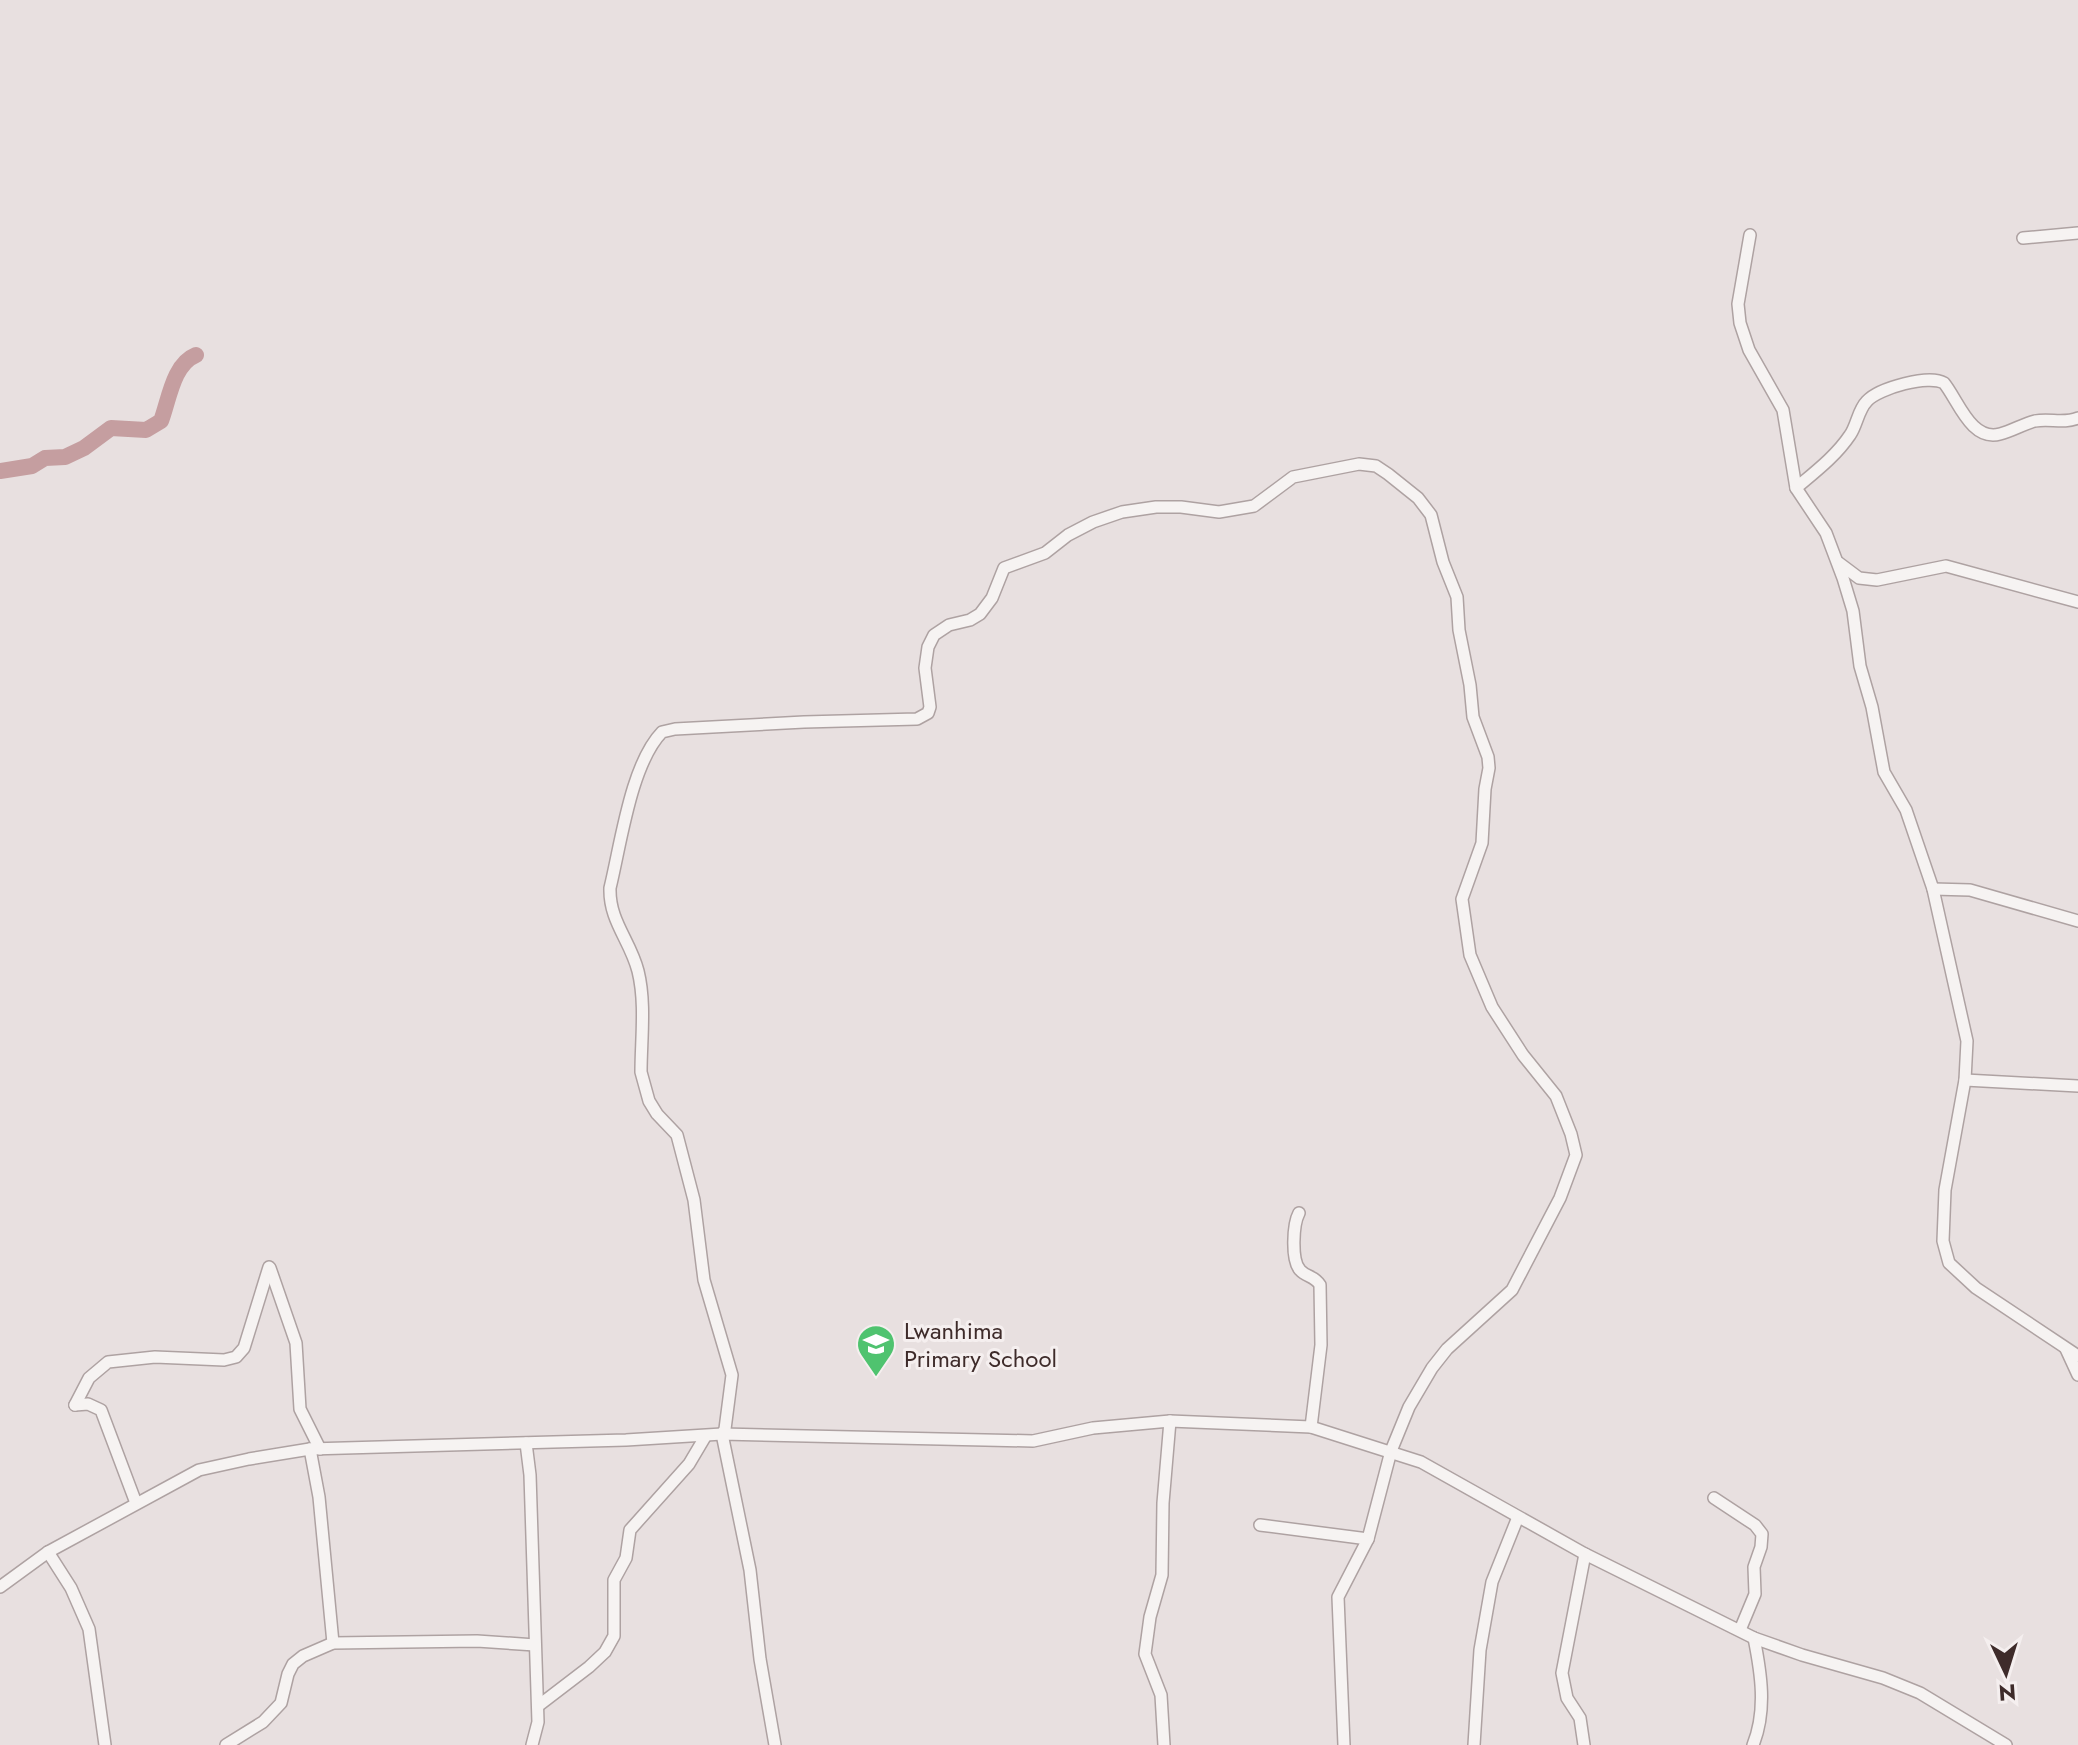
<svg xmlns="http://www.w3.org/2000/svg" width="2078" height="1745" viewBox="0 0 2078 1745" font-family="Jost,sans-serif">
  <rect width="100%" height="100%" fill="#e8e0e0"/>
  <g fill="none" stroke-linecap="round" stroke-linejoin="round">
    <path stroke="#c59ea0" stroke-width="16" d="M 0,471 L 32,466 L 45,458 L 65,457 L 84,448 L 111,428 L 146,430 L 161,421 C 169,400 173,364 196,355"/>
    <defs>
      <g id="street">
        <polyline points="1750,235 1738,304 1740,323 1749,350 1783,410 1796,488 1826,533 1843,578 1853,611 1860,666 1872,707 1884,772 1906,810 1933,889 1967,1041 1965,1080 1945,1190 1943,1241 1949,1263 1976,1288 2078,1356"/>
        <polyline points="2023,238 2078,233"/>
        <path d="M 1796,488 C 1815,472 1836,456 1850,435 C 1857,425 1858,410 1867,401 C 1879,388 1929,374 1944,383 C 1958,400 1971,442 2000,434 C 2012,431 2023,424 2035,421 C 2050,418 2063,424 2078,418"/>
        <polyline points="1839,563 1859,578 1877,580 1946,566 2078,602"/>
        <polyline points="1933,889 1970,890 2078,921"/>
        <polyline points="1965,1080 2078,1086"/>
        <path d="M 1299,1213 C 1293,1224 1291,1260 1300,1270 C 1306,1277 1315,1276 1320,1285 L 1321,1345 L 1311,1427"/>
        <polyline points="270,1268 296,1343 300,1409 320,1449"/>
        <polyline points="2066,1349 2078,1375"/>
        <polyline points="75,1405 89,1378 108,1362 155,1357 224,1360 236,1357 244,1348 269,1267"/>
        <polyline points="75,1405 88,1404 101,1410 136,1503"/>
        <polyline points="526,1443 530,1475 538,1722 532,1745"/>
        <polyline points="310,1449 319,1497 333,1643"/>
        <polyline points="1714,1498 1755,1525 1762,1534 1761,1547 1754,1567 1755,1594 1740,1630"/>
        <polyline points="1260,1525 1368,1539"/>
        <polyline points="48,1552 71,1588 89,1629 105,1745"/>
        <polyline points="0,1587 48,1552 199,1470 249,1459 310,1449 626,1440 722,1434 1033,1441 1093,1428 1170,1421 1311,1427 1421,1462 1585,1554 1754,1638 1802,1655 1883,1678 1920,1693 2006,1745"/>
        <polyline points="538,1706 589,1667 605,1652 614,1636 614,1580 626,1558 630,1530 689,1464 705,1437"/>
        <polyline points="226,1745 263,1722 281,1703 288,1674 293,1664 303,1656 333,1643 477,1641 535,1645"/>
        <path d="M 775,1745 L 760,1659 L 750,1570 L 722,1434 L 725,1429 L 732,1375 L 704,1280 L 694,1200 L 677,1135 L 657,1114 L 649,1101 L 641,1072 C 641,1040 646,1003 638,971 C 630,940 609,921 610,888 C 621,843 631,764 662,732 L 675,729 L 804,722 L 917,719 L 928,713 L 930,707 L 925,668 L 928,647 L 934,635 L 949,625 L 970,620 L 980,614 L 992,598 L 1004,568 L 1045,553 L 1068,535 L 1093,522 L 1122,512 L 1156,507 L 1181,507 L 1219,512 L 1254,506 L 1293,477 L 1359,464 L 1376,466 L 1388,474 L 1418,498 L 1431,515 L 1443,562 L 1457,597 L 1459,630 L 1470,685 L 1473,717 L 1488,757 L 1489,768 L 1485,789 L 1482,843 L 1462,899 L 1470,955 L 1492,1007 L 1523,1055 L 1556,1096 L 1571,1134 L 1576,1155 L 1560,1198 L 1512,1290 L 1447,1349 L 1432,1368 L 1409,1407 L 1391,1451 L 1368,1539 L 1338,1597 L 1344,1745"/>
        <polyline points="1164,1745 1161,1695 1145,1654 1150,1617 1162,1575 1163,1503 1170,1421"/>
        <polyline points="1474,1745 1480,1650 1492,1582 1518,1517"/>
        <polyline points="1584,1745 1580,1718 1567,1698 1562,1673 1585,1554"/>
        <path d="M 1753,1745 C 1767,1710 1761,1673 1754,1638"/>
      </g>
    </defs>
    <use href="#street" stroke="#aea2a2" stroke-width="14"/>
    <use href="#street" stroke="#f6f3f2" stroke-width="11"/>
  </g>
  <defs>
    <symbol id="school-pin" viewBox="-11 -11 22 30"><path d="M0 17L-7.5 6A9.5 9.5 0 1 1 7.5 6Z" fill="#4fc36f" stroke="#f5efef"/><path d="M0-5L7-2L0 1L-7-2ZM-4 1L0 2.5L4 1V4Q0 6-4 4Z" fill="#fff"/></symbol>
  </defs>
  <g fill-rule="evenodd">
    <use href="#school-pin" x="854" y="1322" width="44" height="60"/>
  </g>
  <g text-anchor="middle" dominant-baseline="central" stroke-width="6" stroke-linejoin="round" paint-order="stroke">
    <g font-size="24" fill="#3e2b2a" stroke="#f5efef" text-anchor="start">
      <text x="904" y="1330">Lwanhima<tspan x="904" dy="28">Primary School</tspan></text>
    </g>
  </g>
  <g transform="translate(2006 1673) rotate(176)" stroke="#f5efef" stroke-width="6" paint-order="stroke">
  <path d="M0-6L14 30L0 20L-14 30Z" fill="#3e2b2a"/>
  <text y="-12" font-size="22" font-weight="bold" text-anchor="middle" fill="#3e2b2a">N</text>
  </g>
</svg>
